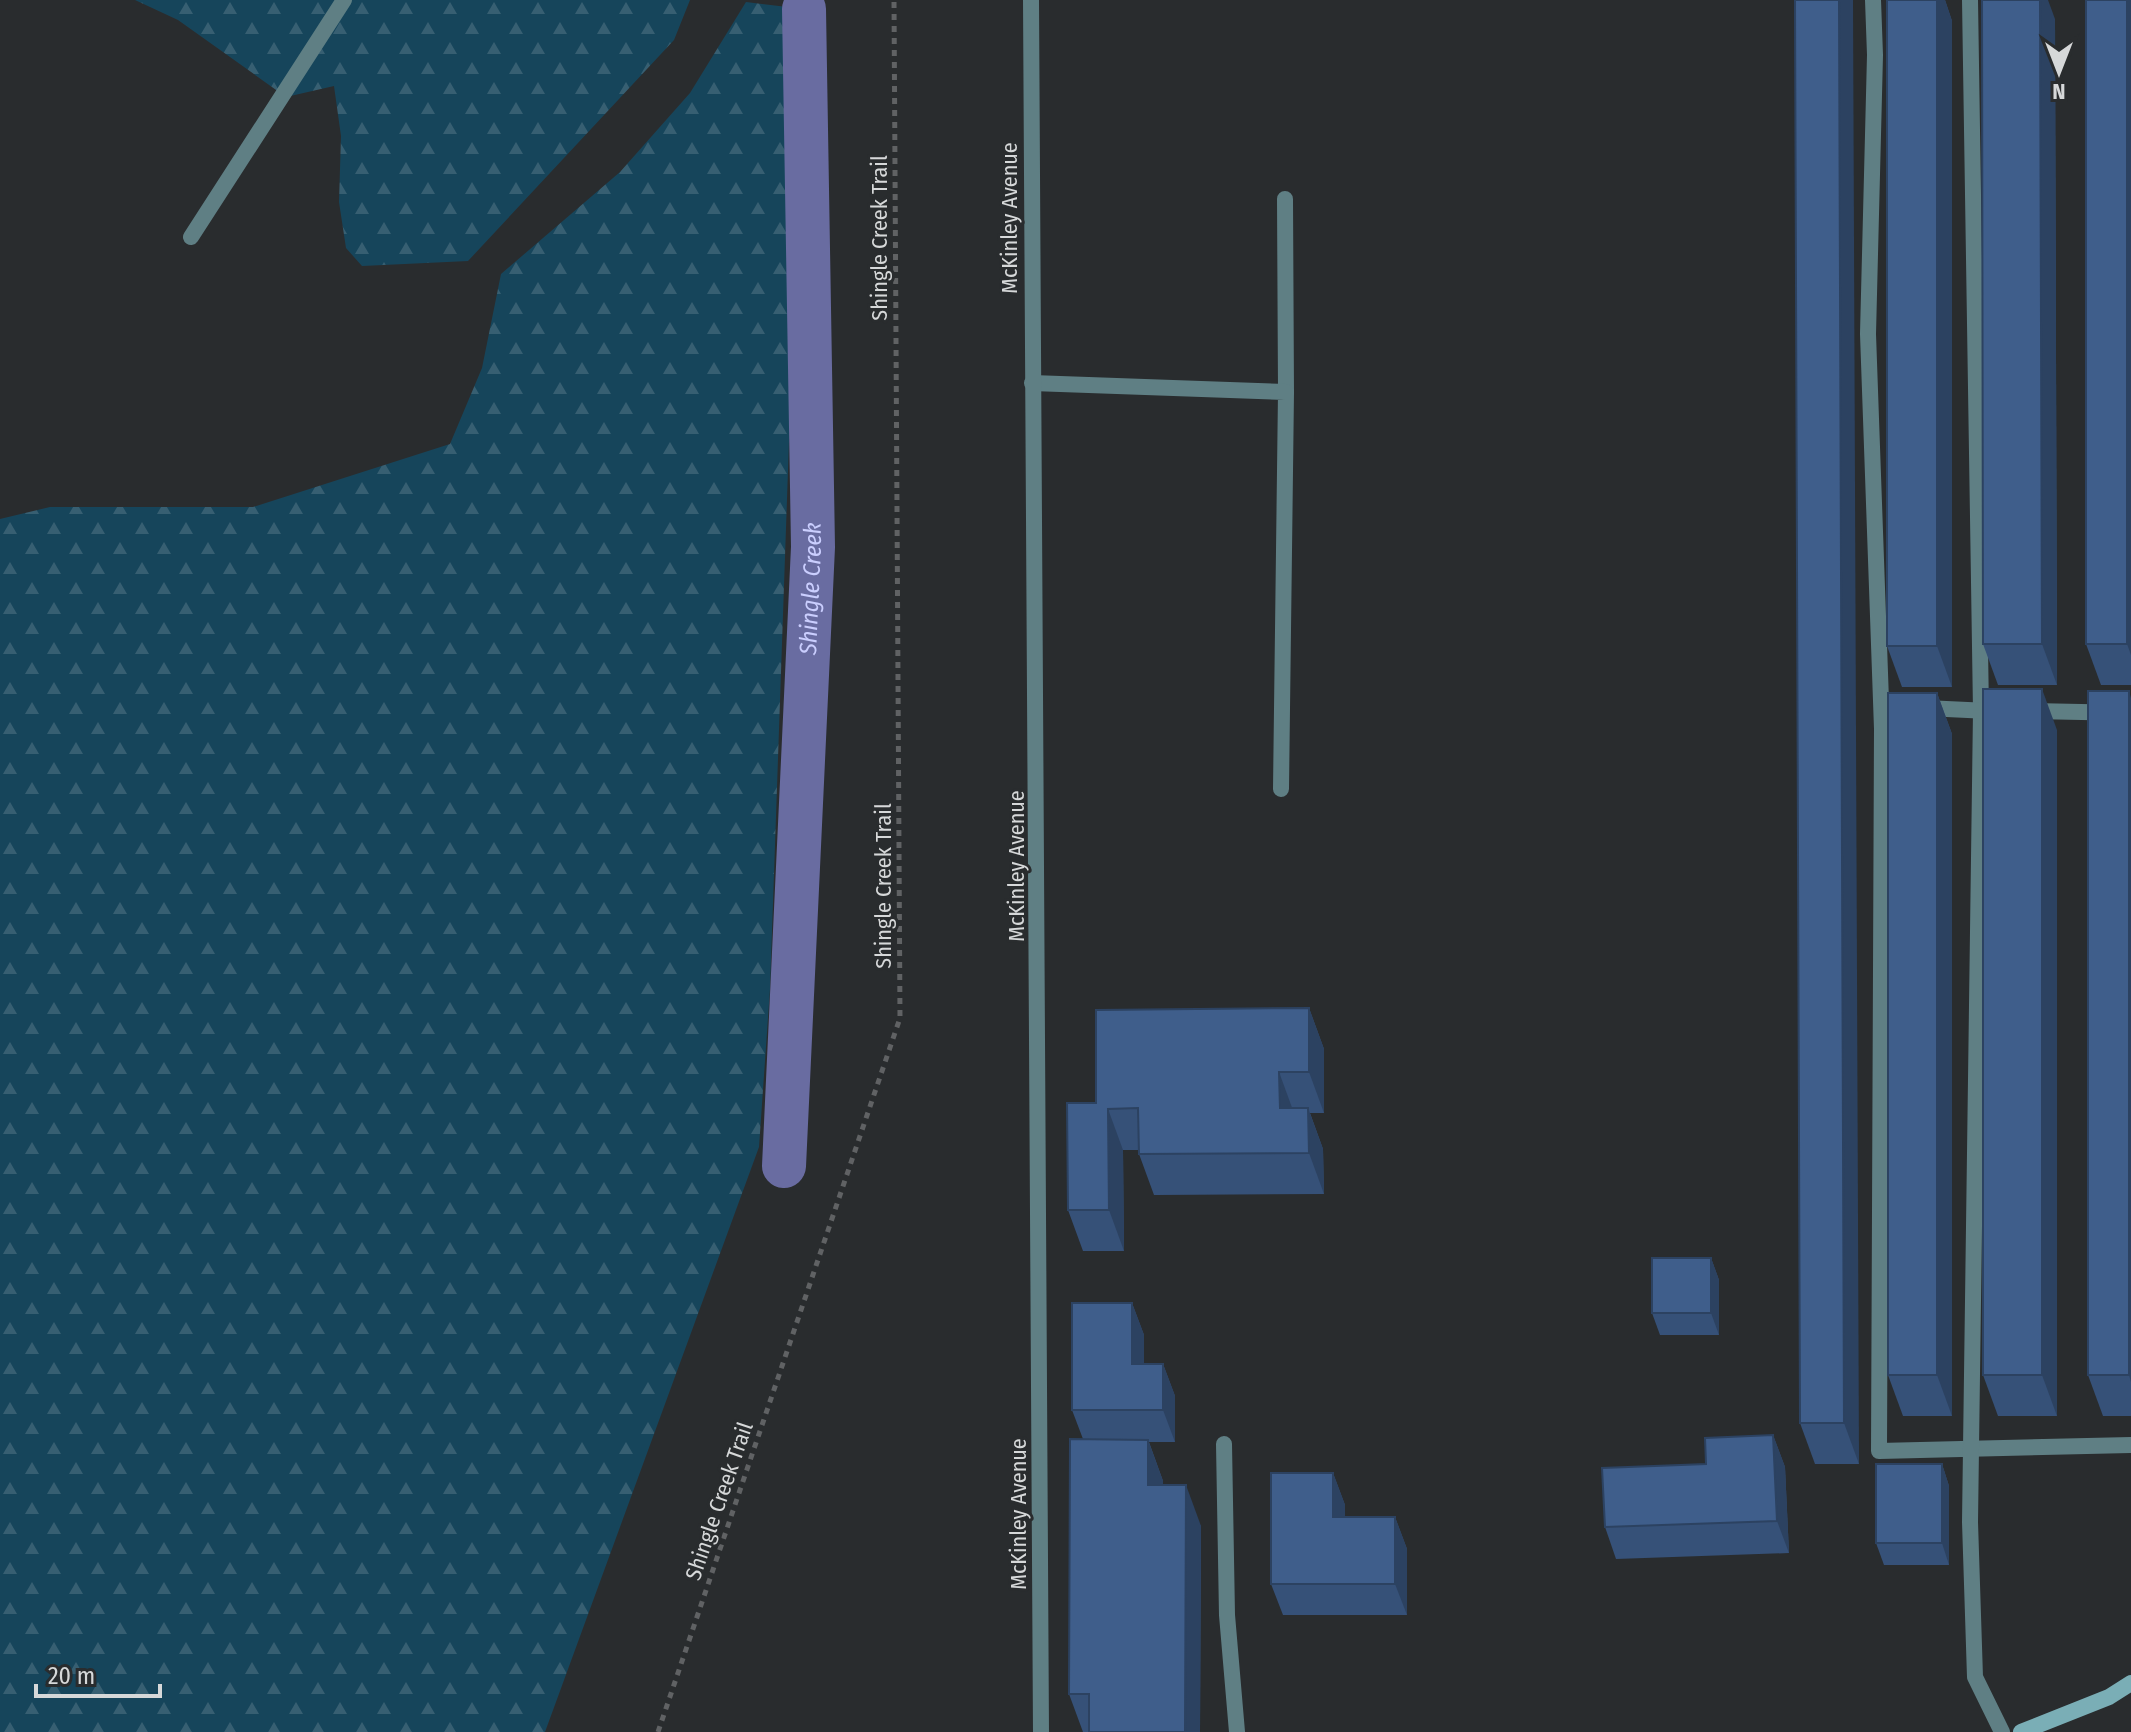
<svg xmlns="http://www.w3.org/2000/svg" width="2131" height="1732" viewBox="0 0 2131 1732" font-family="'Fira Sans Condensed',sans-serif">
  <defs>
    <pattern id="forest-firs" width="22" height="20" patternUnits="userSpaceOnUse" patternTransform="scale(2)"><rect width="22" height="20" fill="#16455b"/><path d="M5 1l3.5 6h-7zM16 11l3.5 6h-7z" fill="#375f72"/></pattern>
  </defs>
  <rect width="100%" height="100%" fill="#292c2e"/>
  <g fill="url(#forest-firs)">
    <polygon points="135,0 690,0 674,40 468,261 362,266 346,248 339,202 341,136 334,86 286,97 178,20"/>
    <polygon points="746,2 804,9 770,989 759,1147 545,1732 0,1732 0,519 50,507 253,507 450,444 482,368 501,274 620,172 690,93"/>
  </g>
  <g fill="none" stroke-linecap="round" stroke-linejoin="round">
    <path stroke="#696ca1" stroke-width="44" id="s1" d="M 784,1166 L 813,547 L 804,9"/>
    <polyline stroke="#606264" stroke-width="5" stroke-dasharray="6 6" stroke-linecap="butt" points="658,1732 900,1018 894,0"/>
    <g stroke="#5f7f84" stroke-width="16">
      <polyline points="1873,0 1875,55 1868,334 1882,729 1879,1451 2131,1445"/>
      <polyline points="1970,0 1981,711 1970,1522 1975,1677 2002,1732"/>
      <polyline points="1285,199 1286,392"/>
      <polyline points="1032,383 1286,392 1281,789"/>
      <polyline points="1925,708 1989,711"/>
      <polyline points="2029,711 2131,713"/>
      <polyline points="1224,1444 1227,1615 1237,1732"/>
    </g>
    <g stroke="#5f7f84" stroke-width="16">
      <polyline points="1031,0 1041,1732"/>
      <polyline points="191,237 344,0"/>
    </g>
    <polyline stroke="#7aaeb6" stroke-width="16" points="2021,1732 2109,1697 2131,1683"/>
  </g>
  <g fill="#365178">
    <polygon points="1795,0 1859,1464 1815,1464 1800,1423"/>
    <polygon points="1887,0 1945,0 1952,21 1952,687 1902,687 1887,646"/>
    <polygon points="2131,0 2131,685 2101,685 2086,644"/>
    <polygon points="2055,19 2057,685 1998,685 1983,644"/>
    <polygon points="1937,693 1952,734 1952,1416 1903,1416 1888,1375"/>
    <polygon points="2131,698 2131,1416 2103,1416 2088,1375"/>
    <polygon points="2057,730 2057,1416 1998,1416 1983,1375"/>
    <polygon points="1309,1008 1324,1049 1324,1113 1310,1113 1323,1149 1324,1194 1154,1195 1139,1154 1139,1150 1123,1150 1124,1251 1083,1251 1068,1210 1096,1103"/>
    <polygon points="1711,1258 1719,1280 1719,1335 1660,1335 1652,1313"/>
    <polygon points="1132,1303 1144,1335 1144,1364 1163,1364 1175,1396 1175,1442 1149,1442 1163,1481 1163,1485 1201,1526 1200,1732 1083,1732 1069,1694 1083,1439 1072,1410"/>
    <polygon points="1773,1435 1785,1467 1789,1553 1616,1559 1605,1527 1706,1464"/>
    <polygon points="1942,1464 1949,1486 1949,1565 1884,1565 1876,1543"/>
    <polygon points="1333,1473 1345,1505 1345,1517 1395,1517 1407,1549 1407,1615 1283,1615 1271,1584"/>
  </g>
  <g fill="#2c4261">
    <polygon points="1839,0 1853,0 1859,1464 1844,1423"/>
    <polygon points="1937,0 1945,0 1952,21 1952,687 1937,646"/>
    <polygon points="2040,0 2048,0 2055,19 2057,685 2042,644"/>
    <polygon points="2127,0 2131,0 2131,655 2127,644"/>
    <polygon points="2042,689 2057,730 2057,1416 2042,1375"/>
    <polygon points="2129,691 2131,698 2131,1382 2129,1375"/>
    <polygon points="1937,693 1952,734 1952,1416 1937,1375"/>
    <polygon points="1309,1008 1324,1049 1324,1113 1309,1072"/>
    <polygon points="1279,1072 1294,1113 1280,1108"/>
    <polygon points="1308,1108 1323,1149 1324,1194 1309,1153"/>
    <polygon points="1108,1109 1123,1150 1124,1251 1109,1210"/>
    <polygon points="1711,1258 1719,1280 1719,1335 1711,1313"/>
    <polygon points="1132,1303 1144,1335 1144,1396 1132,1364"/>
    <polygon points="1163,1364 1175,1396 1175,1442 1163,1410"/>
    <polygon points="1773,1435 1785,1467 1789,1553 1777,1521"/>
    <polygon points="1148,1440 1163,1481 1163,1526 1148,1485"/>
    <polygon points="1942,1464 1949,1486 1949,1565 1942,1543"/>
    <polygon points="1333,1473 1345,1505 1345,1549 1333,1517"/>
    <polygon points="1186,1485 1201,1526 1200,1732 1185,1732"/>
    <polygon points="1395,1517 1407,1549 1407,1615 1395,1584"/>
  </g>
  <g fill="#3f5e8b" stroke="#2c4261" stroke-width="2">
    <polygon points="1795,0 1839,0 1844,1423 1800,1423"/>
    <rect x="1887" y="0" width="50" height="646"/>
    <polygon points="1982,0 2040,0 2042,644 1983,644"/>
    <rect x="2086" y="0" width="41" height="644"/>
    <rect x="1983" y="689" width="59" height="686"/>
    <rect x="2088" y="691" width="41" height="684"/>
    <rect x="1888" y="693" width="49" height="682"/>
    <polygon points="1309,1008 1309,1072 1279,1072 1280,1108 1308,1108 1309,1153 1139,1154 1138,1108 1108,1109 1109,1210 1068,1210 1067,1103 1096,1103 1096,1010"/>
    <rect x="1652" y="1258" width="59" height="55"/>
    <polygon points="1072,1303 1132,1303 1132,1364 1163,1364 1163,1410 1072,1410"/>
    <polygon points="1773,1435 1777,1521 1605,1527 1602,1468 1706,1464 1705,1438"/>
    <polygon points="1070,1439 1148,1440 1148,1485 1186,1485 1185,1732 1089,1732 1089,1694 1069,1694"/>
    <rect x="1876" y="1464" width="66" height="79"/>
    <polygon points="1271,1473 1333,1473 1333,1517 1395,1517 1395,1584 1271,1584"/>
  </g>
  <g text-anchor="middle" dominant-baseline="central" stroke-width="6" stroke-linejoin="round" paint-order="stroke">
    <g font-size="22" fill="#d6d8d9" stroke="#292c2e">
      <text transform="translate(1009 218) rotate(-90)">McKinley Avenue</text>
      <text transform="translate(879 238) rotate(-90)">Shingle Creek Trail</text>
      <text transform="translate(1016 866) rotate(-90)">McKinley Avenue</text>
      <text transform="translate(883 886) rotate(-90)">Shingle Creek Trail</text>
      <text transform="translate(719 1501) rotate(-71)">Shingle Creek Trail</text>
      <text transform="translate(1018 1514) rotate(-90)">McKinley Avenue</text>
    </g>
    <g font-size="24" font-style="italic" fill="#cacefe" stroke="#292c2e">
      <text stroke="none"><textPath href="#s1" startOffset="578">Shingle Creek</textPath></text>
    </g>
  </g>
  <g transform="translate(2059 72) rotate(180)" stroke="#292c2e" stroke-width="6" paint-order="stroke">
  <path d="M0-6L14 30L0 20L-14 30Z" fill="#d6d8d9"/>
  <text y="-12" font-size="22" font-weight="bold" text-anchor="middle" fill="#d6d8d9">N</text>
  </g>
  <path d="M36 1684v12h124v-12" fill="none" stroke="#d6d8d9" stroke-width="4"/>
  <text x="48" y="1684" font-size="24" fill="#d6d8d9" stroke="#292c2e" stroke-width="6" paint-order="stroke">20 m</text>
</svg>
